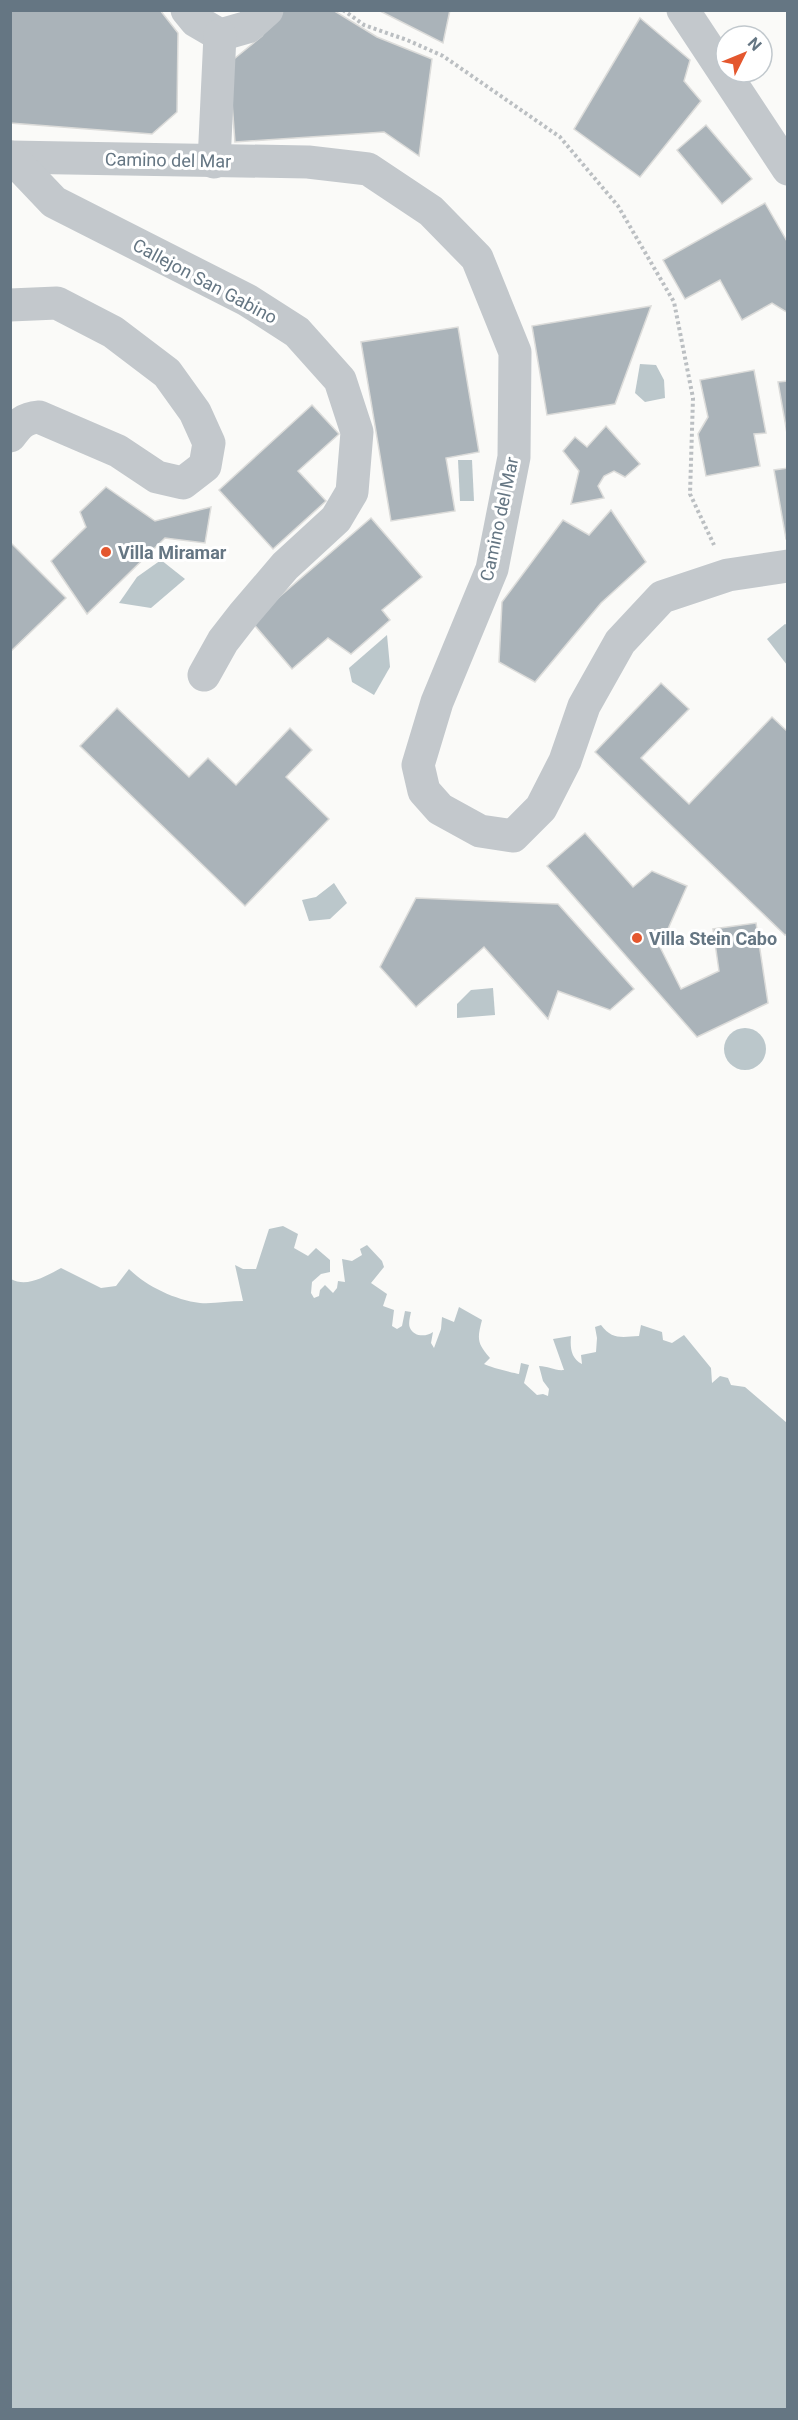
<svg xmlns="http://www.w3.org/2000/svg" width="798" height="2420" viewBox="0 0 798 2420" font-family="Roboto,sans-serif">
  <rect width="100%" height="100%" fill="#fafaf8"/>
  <g fill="#bbc7cb">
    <polygon points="640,364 656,365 664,380 665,398 645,402 635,393"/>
    <polygon points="458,460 472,460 474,501 460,501"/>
    <polygon points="161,560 185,579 151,608 119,603 137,577"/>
    <polygon points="785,624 787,625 787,665 767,639"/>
    <polygon points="387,635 390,667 374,695 352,682 349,668"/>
    <polygon points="334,883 347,903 330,919 309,921 302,900 316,897"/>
    <polygon points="493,988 495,1015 457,1018 457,1004 471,990"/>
    <circle cx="745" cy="1049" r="21"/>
    <path d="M 283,1226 L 298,1234 L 294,1248 L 308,1256 L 316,1248 L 330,1260 L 330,1272 L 321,1274 L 312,1282 L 311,1293 L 314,1298 L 319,1296 L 320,1290 L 325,1285 L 333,1293 L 337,1288 L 338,1281 L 345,1282 L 342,1259 L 352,1261 L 362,1255 L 360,1249 L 367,1245 L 382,1261 L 384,1267 L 371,1283 L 387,1294 L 383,1306 L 394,1310 L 392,1326 L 397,1329 L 402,1326 L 405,1311 L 411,1312 C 410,1317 408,1324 410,1328 C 414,1337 426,1337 433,1332 L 431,1343 L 434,1348 L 441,1329 L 442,1317 L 454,1322 L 459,1307 L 482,1320 C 477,1339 477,1343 490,1358 L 484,1364 C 489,1367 514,1373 519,1374 L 521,1363 L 529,1365 L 524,1383 L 537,1395 L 543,1394 L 548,1396 L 549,1389 L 543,1381 L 539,1366 C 548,1366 555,1371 564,1370 L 553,1339 L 571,1336 C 570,1348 571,1358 582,1364 L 581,1355 L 596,1352 L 597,1338 L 595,1327 L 601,1325 C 612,1340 622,1337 639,1336 L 641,1325 L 662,1332 L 663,1340 L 672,1343 L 684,1335 L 711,1368 L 712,1383 L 720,1376 L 728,1378 L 731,1385 L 745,1387 L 787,1423 L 787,2409 L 11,2409 L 11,1279 C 27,1288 46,1276 61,1268 L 101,1288 L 116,1286 L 129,1269 C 146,1286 175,1300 200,1303 C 214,1304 229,1301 243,1301 L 235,1265 L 243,1269 L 256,1269 L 269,1229 Z"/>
  </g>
  <g fill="#aab3b9" stroke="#dcdcda" stroke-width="1.5">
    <polygon points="10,10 160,10 178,33 177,112 152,134 10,123"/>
    <polygon points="279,10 333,10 377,37 432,59 419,156 384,132 235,142 229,63 262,36"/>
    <polygon points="380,10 450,10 443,43 380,11"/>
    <polygon points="640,18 690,60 684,81 701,101 640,177 574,129"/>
    <polygon points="706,125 752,179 722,204 677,150"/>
    <polygon points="765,203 788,243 788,313 772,303 742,320 720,280 685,299 663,260"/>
    <polygon points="651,306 615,404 547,415 532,326"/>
    <polygon points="458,327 479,452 446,458 455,511 391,521 361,342"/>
    <polygon points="754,370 766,433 754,434 760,466 706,476 698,434 708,417 700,380"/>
    <polygon points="788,381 788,439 778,382"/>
    <polygon points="312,405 339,434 298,471 326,501 273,549 219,490"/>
    <polygon points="606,426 640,464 625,477 614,471 604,476 598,486 604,498 571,504 579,471 563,451 575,437 587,447"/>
    <polygon points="788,468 788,539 786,539 774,470"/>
    <polygon points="106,487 155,521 211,507 205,543 165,538 87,614 51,561 86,527 80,512"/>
    <polygon points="611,510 646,562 601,603 535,682 499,662 502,602 563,520 589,535"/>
    <polygon points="371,518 422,577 382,610 390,620 351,654 328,638 292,669 251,621"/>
    <polygon points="10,542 66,598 10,652"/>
    <polygon points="661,683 689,709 641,758 689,804 772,717 788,732 788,933 785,935 595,752"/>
    <polygon points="117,708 189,777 208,758 236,785 290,728 312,750 286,777 329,819 245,906 80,746"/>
    <polygon points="585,833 633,887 652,871 687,886 660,947 681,989 719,971 713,929 756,923 768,1003 697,1037 547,866"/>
    <polygon points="416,898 558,904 634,989 610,1010 558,991 548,1019 484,947 416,1007 380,967"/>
  </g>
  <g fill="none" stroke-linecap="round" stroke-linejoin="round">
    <polyline stroke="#bbbfc2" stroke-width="4" stroke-dasharray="3 3" stroke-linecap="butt" points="343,10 364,25 407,40 443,56 560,137 618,206 674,302 693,398 690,494 714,545"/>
    <g stroke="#c3c8cc" stroke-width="33">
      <polyline points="187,10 196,21 220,35 248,27 267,10"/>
      <polyline points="683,10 788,169"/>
      <polyline points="10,157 308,162 368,169 431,211 477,258 515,352 514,457 492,569 437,702 418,765 424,791 440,809 480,831 513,836 541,808 565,761 584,706 620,642 662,597 728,575 788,566"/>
      <polyline points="11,157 54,202 247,300 297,332 340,380 357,432 352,492 336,519 285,566 244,614 223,641 204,675"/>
      <polyline points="214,162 220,35"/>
      <path d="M 10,305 L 57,303 L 113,332 L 167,373 L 195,412 L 209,443 L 205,466 L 183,483 L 157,477 L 118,451 L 39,417 C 24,418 19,424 10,436"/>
    </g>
  </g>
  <g fill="#e4572e" stroke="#fff" stroke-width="2">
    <circle cx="106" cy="552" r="6"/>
    <circle cx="637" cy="938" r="6"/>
  </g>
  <g text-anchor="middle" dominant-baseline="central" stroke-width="6" stroke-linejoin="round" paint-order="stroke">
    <g font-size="18" fill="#657683" stroke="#fff">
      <text transform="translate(168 160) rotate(1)">Camino del Mar</text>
      <text transform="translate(205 281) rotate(28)">Callejon San Gabino</text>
      <text transform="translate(499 519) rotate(-78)">Camino del Mar</text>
    </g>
    <g font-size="18" font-weight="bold" fill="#657683" stroke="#fff" text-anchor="start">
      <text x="118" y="552">Villa Miramar</text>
      <text x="649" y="938">Villa Stein Cabo</text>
    </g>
  </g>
  <rect width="798" height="2420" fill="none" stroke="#657683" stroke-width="24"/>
  <g transform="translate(744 54) rotate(47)"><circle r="28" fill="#ffffff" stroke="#c1c8cd" stroke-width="1.5"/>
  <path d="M0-4.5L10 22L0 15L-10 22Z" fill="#e4572e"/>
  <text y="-9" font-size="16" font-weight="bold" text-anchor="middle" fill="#657683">N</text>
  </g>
</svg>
